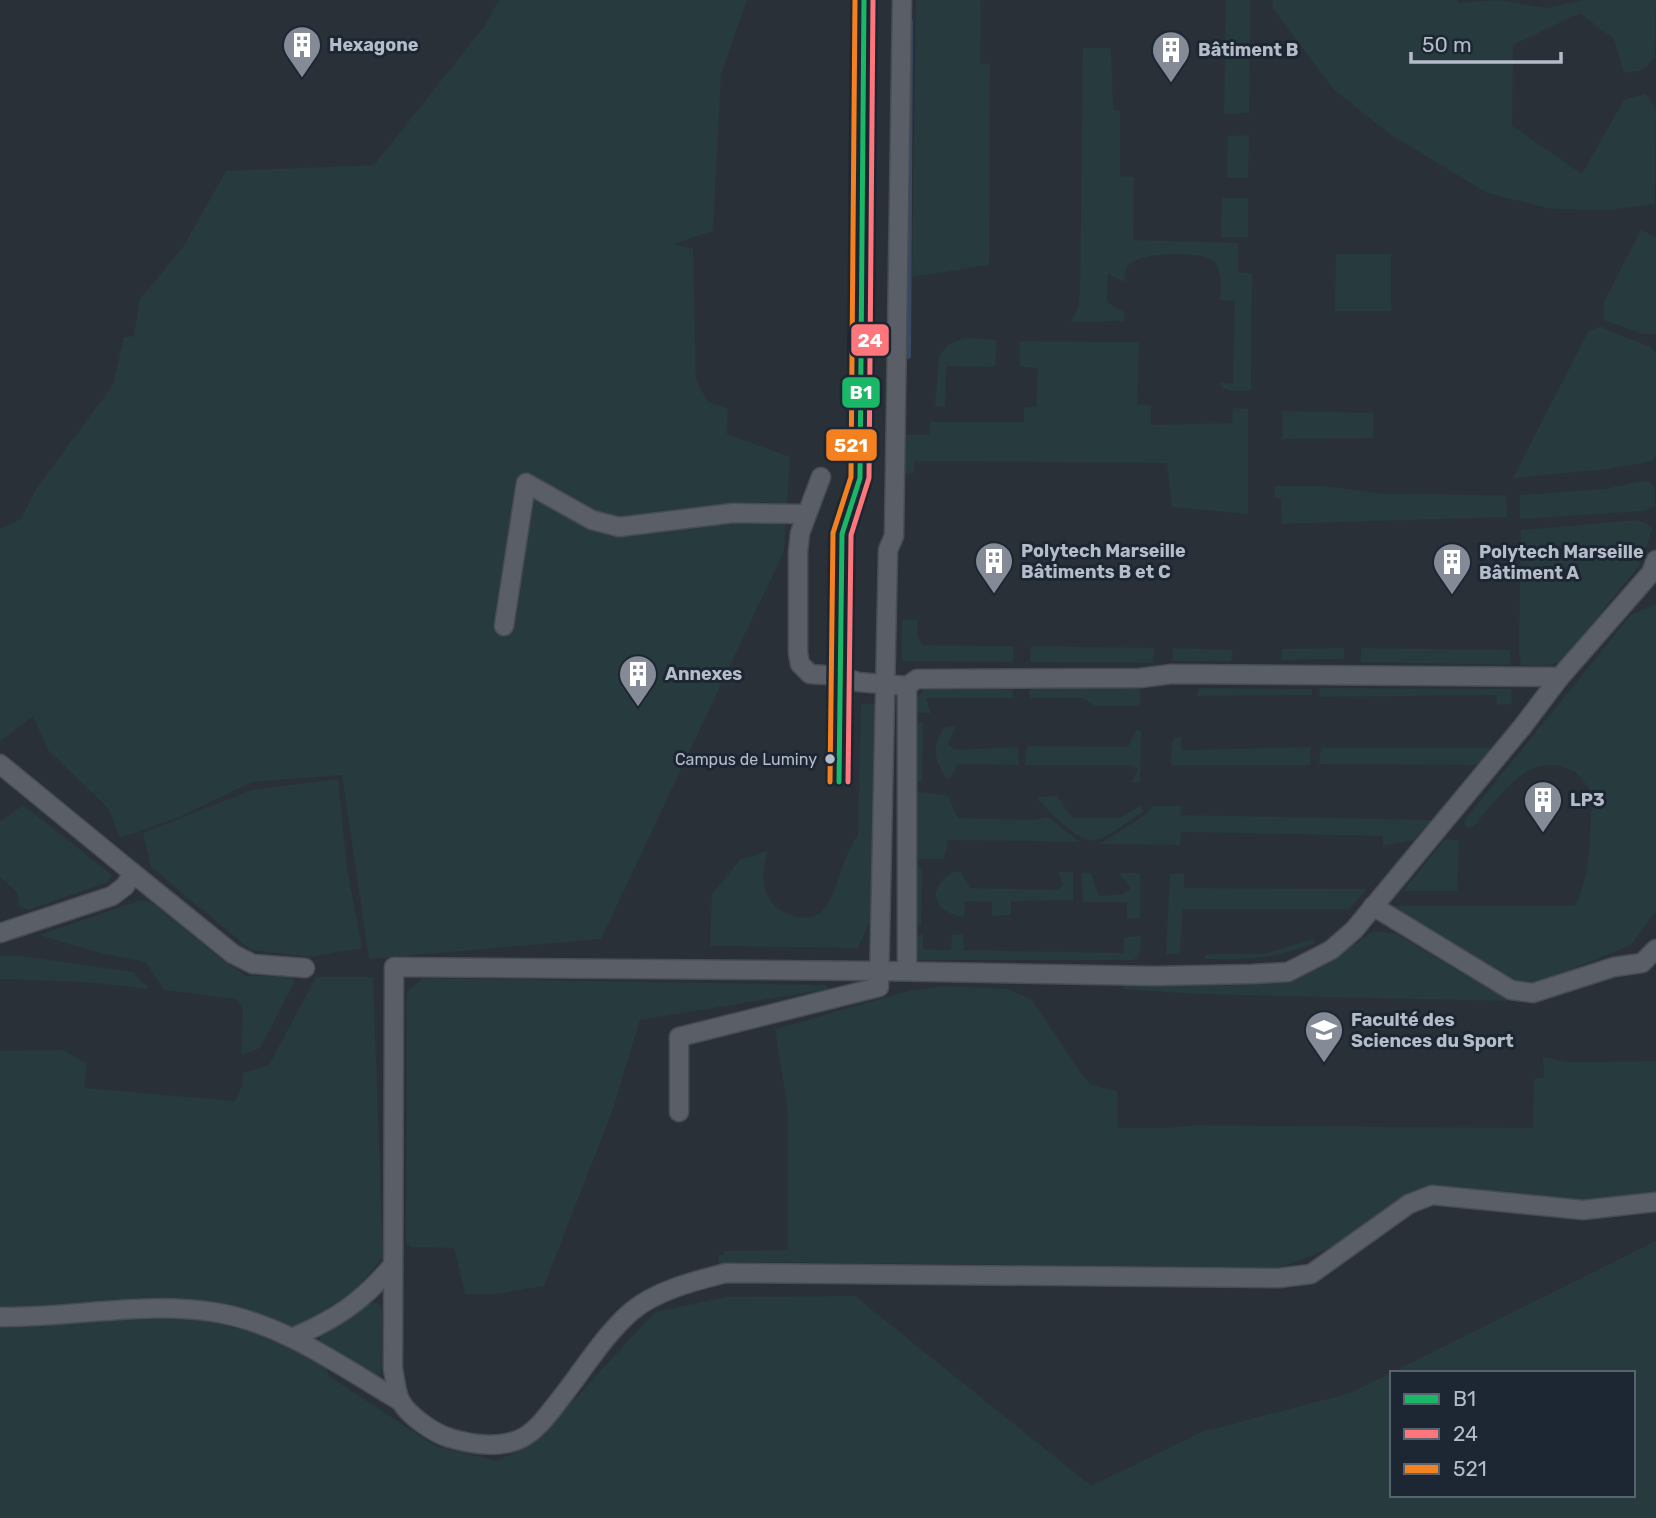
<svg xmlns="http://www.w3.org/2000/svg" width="1656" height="1518" viewBox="0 0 1656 1518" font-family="Rubik,sans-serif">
  <rect width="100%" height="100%" fill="#2a3038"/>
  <g fill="#273a3e" fill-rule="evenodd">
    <polygon points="499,0 747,0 721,75 713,231 673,244 693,249 696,380 708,402 728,408 727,434 790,457 784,551 601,939 369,959 342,775 252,782 179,817 120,838 108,808 48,750 33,716 0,741 0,529 21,519 36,489 113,385 124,337 134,336 140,299 183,247 226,171 374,165 484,27"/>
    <polygon points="916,0 981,0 980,63 990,64 989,265 912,277"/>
    <polygon points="1226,0 1250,0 1249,113 1224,114"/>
    <polygon points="1273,0 1457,0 1459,3 1498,0 1546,8 1584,0 1656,0 1655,58 1643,70 1624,73 1614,39 1580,13 1513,45 1512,126 1582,174 1624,100 1645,94 1656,109 1655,204 1611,210 1552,209 1487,193 1393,136 1334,90 1272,7"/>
    <path d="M 1083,48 L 1111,48 L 1113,109 L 1120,111 L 1120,176 L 1134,177 L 1133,240 L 1238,243 L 1238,273 L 1252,273 L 1251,391 C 1240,390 1224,394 1219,383 L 1233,383 L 1235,301 L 1220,300 C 1220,288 1223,274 1215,263 C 1205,250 1138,251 1128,266 C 1126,270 1125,277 1124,282 L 1108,274 L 1107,302 L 1124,312 L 1124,321 L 1071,322 L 1078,308 L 1080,293 Z"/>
    <polygon points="1249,135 1248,178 1227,178 1228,136"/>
    <polygon points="1222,198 1248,198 1248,237 1221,237"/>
    <polygon points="1641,230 1656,237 1656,334 1643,334 1604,320 1604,302"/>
    <polygon points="1336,254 1391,254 1391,311 1335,311"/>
    <polygon points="1600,327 1651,347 1656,354 1656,455 1653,461 1609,469 1513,478 1589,330"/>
    <polygon points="964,338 997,340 995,367 946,366 945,407 935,406 939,356 948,345"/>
    <polygon points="1020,341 1139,342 1137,404 1151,406 1151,425 1232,423 1233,408 1248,409 1248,514 1172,507 1167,463 919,461 914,462 914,473 904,474 904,435 929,435 930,422 1024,422 1024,407 1036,407 1038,368 1020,367"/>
    <polygon points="1283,411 1373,413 1373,438 1282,439"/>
    <polygon points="1642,481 1651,483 1655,489 1655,506 1643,511 1520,519 1520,495 1605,489"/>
    <polygon points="1275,486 1325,486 1384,494 1506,495 1507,517 1282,524 1281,498 1275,498"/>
    <polygon points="1637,520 1653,527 1639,566 1561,662 1551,665 1521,665 1519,650 1521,530"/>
    <path d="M 1656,604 L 1656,911 L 1631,945 L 1542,981 L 1518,982 L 1386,906 L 1575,906 C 1592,873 1590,829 1592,793 C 1587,786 1581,776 1575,772 C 1530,746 1500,797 1474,826 L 1468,828 L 1464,824 L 1466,818 L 1631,615 Z"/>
    <polygon points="902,620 917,620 917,635 923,645 1013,646 1013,662 902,661"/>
    <polygon points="1031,646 1154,648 1153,663 1030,662"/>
    <polygon points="1173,648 1233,650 1231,661 1172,661"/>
    <polygon points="1344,648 1344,659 1282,660 1282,649"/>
    <polygon points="1361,648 1510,650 1510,665 1361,662"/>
    <polygon points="930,684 1013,684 1013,698 926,698 931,713 914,713 915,699"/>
    <polygon points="1029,684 1131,684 1140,689 1140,706 1094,706 1083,698 1030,698"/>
    <polygon points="1199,688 1312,689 1312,695 1197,696"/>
    <polygon points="1319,688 1511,689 1512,704 1497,705 1496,695 1320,697"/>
    <path d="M 878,703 L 877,923 L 868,925 L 858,948 L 710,946 L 712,894 L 740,860 L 768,851 C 759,877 762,908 794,916 C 802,918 812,919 820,913 C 838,899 841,855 858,836 L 861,704 Z"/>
    <polygon points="914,723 923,723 922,781 914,782"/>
    <path d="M 956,726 L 948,744 L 955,750 L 1018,747 L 1019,765 L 958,764 L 949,780 C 934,765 931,745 944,728 Z"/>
    <polygon points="1136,730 1141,731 1140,782 1131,782 1138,770 1131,765 1025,765 1027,746 1128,747"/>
    <polygon points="1181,737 1182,750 1311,747 1310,765 1171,765 1172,742 1175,738"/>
    <polygon points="1321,748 1491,748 1478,765 1319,764"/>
    <polygon points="338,779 347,868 362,948 309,957 251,950 151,867 143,833 252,790"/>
    <polygon points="914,791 948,796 958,818 1033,820 1048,817 1080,842 948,840 944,859 914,859"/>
    <path d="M 1057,796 L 1073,818 L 1119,818 L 1140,806 L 1144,811 C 1130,820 1113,834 1097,840 C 1081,846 1046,809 1036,797 Z"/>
    <polygon points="23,805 112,875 108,882 28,910 19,906 17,892 0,877 0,822"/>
    <polygon points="1152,806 1181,806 1181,815 1432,820 1413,840 1383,846 1383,836 1181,832 1180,845 1100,844 1145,815"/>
    <polygon points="1445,839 1459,841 1457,891 1403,891"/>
    <polygon points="913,867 922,868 921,924 913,924"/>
    <path d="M 952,872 L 961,872 L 970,888 L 1057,890 L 1063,885 L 1058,872 L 1073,872 L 1073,900 L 1011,901 L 1011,915 L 992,916 L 992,902 L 965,901 L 964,917 C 934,912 925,891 952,872 Z"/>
    <polygon points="1081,872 1091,873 1099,896 1123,894 1131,888 1119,873 1140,873 1140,919 1127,918 1127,902 1083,902"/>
    <polygon points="1184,873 1184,888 1367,889 1349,909 1183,909 1180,954 1166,954 1170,874"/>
    <polygon points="141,900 151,902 220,958 246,976 293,975 294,983 260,1048 241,1055 243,1008 237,999 164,990 146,962 96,952 39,935"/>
    <polygon points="1373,931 1395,933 1509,1001 1196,994 1123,989 1124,984 1254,984 1316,968 1343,953"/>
    <polygon points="963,934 964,950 1124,953 1124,937 1141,936 1140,953 1134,960 921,960 913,957 914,935 923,935 923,949 951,950 952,935"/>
    <path d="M 1313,939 L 1315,943 C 1272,959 1250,960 1204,959 L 1206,955 L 1213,954 L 1263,954 Z"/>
    <polygon points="0,956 22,956 133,972 149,989 84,982 0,979"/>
    <path d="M 316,977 L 373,977 L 383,1257 L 355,1290 L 310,1320 L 329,1376 L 435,1446 L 497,1461 L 537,1440 L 655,1312 L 726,1297 L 855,1296 L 1091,1486 L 1202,1432 L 1350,1393 L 1656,1241 L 1656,1518 L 0,1518 L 0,1051 L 63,1050 L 87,1064 L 84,1088 L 235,1101 L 242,1086 L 243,1073 L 269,1065 ZM 1392,1373 L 1633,1373 L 1633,1495 L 1392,1495 Z"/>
    <polygon points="423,978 825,985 829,989 640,1020 612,1112 544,1286 494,1294 465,1294 454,1248 410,1247 406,1242 407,992"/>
    <path d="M 943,986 L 1008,989 L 1031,999 L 1082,1075 L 1091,1085 L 1117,1091 L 1118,1128 L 1167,1128 L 1195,1125 L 1533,1128 L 1534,1079 L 1544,1077 L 1543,1057 L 1569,1062 L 1656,1061 L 1656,1194 L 1593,1201 L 1430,1186 C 1401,1194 1377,1217 1352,1234 C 1328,1250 1301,1262 1273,1268 L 741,1262 L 719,1266 L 718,1255 L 724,1255 L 724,1251 L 788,1250 L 788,1112 L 775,1029 L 909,991 Z"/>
    <polygon points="371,1303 378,1303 382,1309 382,1367 380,1374 374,1376 319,1343 321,1334"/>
  </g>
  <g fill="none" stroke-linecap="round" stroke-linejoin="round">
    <polyline stroke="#384963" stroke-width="6" points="908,356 910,22"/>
    <defs>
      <g id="street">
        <polyline points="821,477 800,533 798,552 798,653 800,664 810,674 840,676 858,682 907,686 917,679 1140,678 1172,674 1560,677"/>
        <path d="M 1656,560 L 1651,573 L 1560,677 L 1523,726 L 1354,930 L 1331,950 L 1288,972 L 1252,974 L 1155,976 L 880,971 L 394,967 L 393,1369 C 395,1378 396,1392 400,1400 C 407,1415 435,1434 450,1438 C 473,1445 503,1449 524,1437 C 539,1428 550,1412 561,1398 C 584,1369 604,1335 632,1311 C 657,1290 695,1281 726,1273 L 1279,1278 L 1311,1274 L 1409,1204 L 1432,1195 L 1583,1210 L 1656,1202"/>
        <polyline points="504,626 526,483 592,520 619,527 733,513 806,514"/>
        <polyline points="0,764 133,873"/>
        <polyline points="1373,906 1511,990 1533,993 1614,967 1642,963 1656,949"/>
        <polyline points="0,933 112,896 125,886 133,873 233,954 253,964 305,968"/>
        <polyline points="907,971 907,686"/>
        <polyline points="679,1112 679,1037 879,987 888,550 894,536 902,0"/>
        <path d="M 0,1317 C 71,1318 143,1301 213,1312 C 281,1322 342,1367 400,1401"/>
        <path d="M 292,1338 C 336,1319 362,1302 393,1265"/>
      </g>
    </defs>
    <use href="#street" stroke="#484c53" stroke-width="21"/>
    <use href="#street" stroke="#5a5e66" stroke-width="18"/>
    <defs>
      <polyline id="bus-1" points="839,782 842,534 860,478 864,0"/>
      <polyline id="bus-2" points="848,782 851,535 869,478 873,0"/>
      <polyline id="bus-3" points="830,782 833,533 851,477 855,0"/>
    </defs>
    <use href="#bus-1" stroke="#1d2633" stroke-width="10"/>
    <use href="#bus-2" stroke="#1d2633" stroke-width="10"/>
    <use href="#bus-3" stroke="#1d2633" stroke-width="10"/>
    <use href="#bus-1" stroke="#1ab766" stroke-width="5"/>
    <use href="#bus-2" stroke="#fd767b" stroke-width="5"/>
    <use href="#bus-3" stroke="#f4811f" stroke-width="5"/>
  </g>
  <defs>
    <symbol id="building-pin" viewBox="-11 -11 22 30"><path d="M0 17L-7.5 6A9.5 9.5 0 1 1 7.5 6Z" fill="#848b96" stroke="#1d2633"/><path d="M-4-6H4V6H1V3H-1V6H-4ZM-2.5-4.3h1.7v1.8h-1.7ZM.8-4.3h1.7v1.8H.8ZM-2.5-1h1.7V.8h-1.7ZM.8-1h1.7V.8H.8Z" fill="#fff"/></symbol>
    <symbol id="university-pin" viewBox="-11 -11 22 30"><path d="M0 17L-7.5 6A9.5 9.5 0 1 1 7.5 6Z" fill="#848b96" stroke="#1d2633"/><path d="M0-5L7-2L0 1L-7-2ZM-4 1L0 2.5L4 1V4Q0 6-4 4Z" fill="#fff"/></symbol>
  </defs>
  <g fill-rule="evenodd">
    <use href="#building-pin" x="280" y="23" width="44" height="60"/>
    <use href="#building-pin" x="1149" y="28" width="44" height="60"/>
    <use href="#building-pin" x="972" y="539" width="44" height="60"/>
    <use href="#building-pin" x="1430" y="540" width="44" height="60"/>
    <use href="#building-pin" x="616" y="652" width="44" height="60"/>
    <use href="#building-pin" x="1521" y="778" width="44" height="60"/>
    <use href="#university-pin" x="1302" y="1008" width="44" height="60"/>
  </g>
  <circle fill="#b4bcc9" stroke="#1d2633" stroke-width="2.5" cx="830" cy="759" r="6"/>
  <g text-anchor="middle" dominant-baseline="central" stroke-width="6" stroke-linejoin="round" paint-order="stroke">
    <g font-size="16" fill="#b4bcc9" stroke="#1d2633" text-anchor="end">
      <text x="817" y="759">Campus de Luminy</text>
    </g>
    <g font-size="18" font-weight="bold" fill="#b4bcc9" stroke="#1d2633" text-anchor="start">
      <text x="329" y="45">Hexagone</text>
      <text x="1198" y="50">Bâtiment B</text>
      <text x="1021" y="551">Polytech Marseille<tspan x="1021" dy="21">Bâtiments B et C</tspan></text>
      <text x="1479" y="552">Polytech Marseille<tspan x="1479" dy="21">Bâtiment A</tspan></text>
      <text x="665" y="674">Annexes</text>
      <text x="1570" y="800">LP3</text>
      <text x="1351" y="1020">Faculté des<tspan x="1351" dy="21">Sciences du Sport</tspan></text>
    </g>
  </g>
  <g stroke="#1d2633" stroke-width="2.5">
    <rect x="850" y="323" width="40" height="34" rx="7" fill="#fd767b"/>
    <rect x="841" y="376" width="40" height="33" rx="7" fill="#1ab766"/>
    <rect x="825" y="428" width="53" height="34" rx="7" fill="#f4811f"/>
  </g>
  <g font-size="19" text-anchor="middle" font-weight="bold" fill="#fff">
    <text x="870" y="347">24</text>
    <text x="861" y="399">B1</text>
    <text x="851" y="452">521</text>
  </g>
  <rect x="1390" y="1371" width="245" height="126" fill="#1d2633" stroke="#59626f" stroke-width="2"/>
  <rect x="1404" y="1394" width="35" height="10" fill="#1ab766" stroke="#59626f" stroke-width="2"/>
  <text x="1453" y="1406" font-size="21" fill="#b4bcc9">B1</text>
  <rect x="1404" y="1429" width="35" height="10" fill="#fd767b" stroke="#59626f" stroke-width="2"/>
  <text x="1453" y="1441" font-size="21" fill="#b4bcc9">24</text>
  <rect x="1404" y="1464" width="35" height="10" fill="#f4811f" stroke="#59626f" stroke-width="2"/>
  <text x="1453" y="1476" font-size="21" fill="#b4bcc9">521</text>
  <path d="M1411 52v10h150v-10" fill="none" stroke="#b4bcc9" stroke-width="3.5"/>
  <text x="1422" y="52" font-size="21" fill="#b4bcc9" stroke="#1d2633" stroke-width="5" paint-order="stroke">50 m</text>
</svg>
